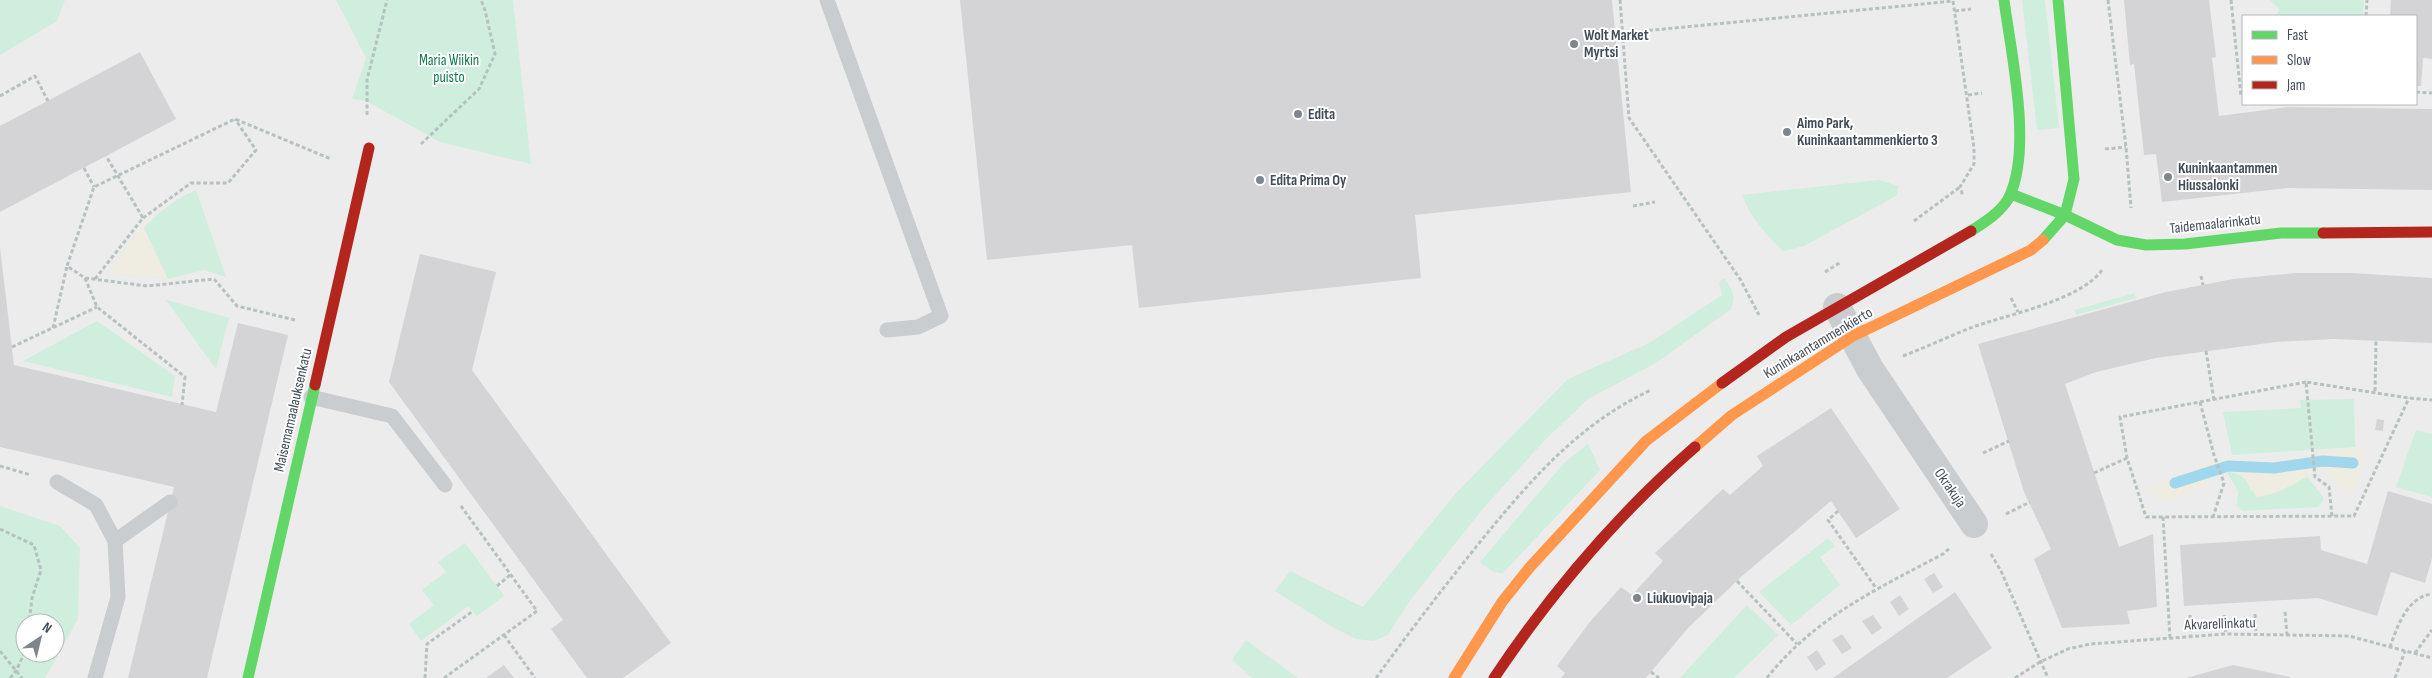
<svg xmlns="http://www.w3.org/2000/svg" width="2432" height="678" viewBox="0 0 2432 678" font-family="'Sofia Sans Condensed',sans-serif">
  <rect width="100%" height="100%" fill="#edecec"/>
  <g fill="#cfeedd" fill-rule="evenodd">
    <polygon points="0,0 65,0 57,21 0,55"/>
    <polygon points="336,0 513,0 531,164 440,142 366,101 352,99 366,58"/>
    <polygon points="2022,0 2045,0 2059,128 2037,130"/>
    <polygon points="2270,0 2364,0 2363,16 2275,16 2280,10"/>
    <path d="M 1879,180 L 1899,186 L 1896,196 L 1804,246 L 1783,251 C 1766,235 1750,217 1742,195 Z"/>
    <path d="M 196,190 L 226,277 L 204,270 L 168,279 L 107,273 C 133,239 155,208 196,190 Z"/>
    <path d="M 1724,278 C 1732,290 1738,296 1730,310 L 1656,363 L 1588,399 L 1544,441 L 1481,511 L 1408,603 L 1388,635 L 1374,641 L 1356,639 L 1334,628 L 1275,591 L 1290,571 L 1363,607 L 1457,492 L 1568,379 L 1649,343 L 1722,295 L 1719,282 Z"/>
    <polygon points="2134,293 2136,298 2076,315 2075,310"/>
    <polygon points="167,300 229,318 216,369 166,300"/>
    <polygon points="97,321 175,376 172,397 23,361"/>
    <polygon points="2354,399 2355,447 2232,455 2223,412 2301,408 2300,400"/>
    <polygon points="2416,430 2432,434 2432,497 2396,487"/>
    <polygon points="1588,444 1600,470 1502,574 1492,571 1480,562 1565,462"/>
    <path d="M 2227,472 C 2242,474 2245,476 2251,491 L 2293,485 L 2307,476 L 2323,497 L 2323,501 L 2318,507 L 2242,511 L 2237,506 L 2238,491 Z"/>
    <path d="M 0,506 L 60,526 L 80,548 L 78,619 L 45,678 L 0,678 ZM 25,623 L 55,623 L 55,653 L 25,653 Z"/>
    <polygon points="1828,538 1835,546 1820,557 1840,585 1791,625 1759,592"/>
    <polygon points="465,543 504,596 477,616 468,606 421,641 409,624 434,605 422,590 446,572 438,562"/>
    <polygon points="1747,605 1778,635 1734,678 1680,678"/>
    <polygon points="1246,640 1298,678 1252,678 1232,660"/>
  </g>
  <g fill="#efece2">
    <polygon points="143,226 168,279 107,273"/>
    <path d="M 2356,448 L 2364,451 L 2356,487 L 2348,495 C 2337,489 2334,474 2322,470 C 2299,479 2282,494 2257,497 C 2251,491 2249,478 2242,474 C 2223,464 2199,490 2182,497 C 2175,499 2166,500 2159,501 L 2144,488 L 2193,471 L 2208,461 L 2299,461 L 2319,452 Z"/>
  </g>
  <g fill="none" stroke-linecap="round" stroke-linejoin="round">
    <polyline stroke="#a1d7ed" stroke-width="11" points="2175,483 2228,466 2274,468 2323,461 2353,463"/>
  </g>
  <g fill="#d4d4d7">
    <polygon points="960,0 1612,0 1631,192 1415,215 1421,278 1139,308 1132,245 987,260"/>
    <polygon points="2124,0 2209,0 2216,57 2212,58 2219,116 2288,107 2432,109 2432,190 2288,188 2162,202 2156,154 2144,155 2134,64 2130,65"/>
    <polygon points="2391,0 2432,0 2432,59 2423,58 2421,86 2416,86 2416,16 2390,16"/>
    <polygon points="140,52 176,119 0,212 0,126"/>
    <polygon points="0,248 14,365 216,412 238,323 288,335 207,678 128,678 174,487 0,447"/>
    <polygon points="420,254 496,272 472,370 671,643 623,678 587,678 551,629 563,620 389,382"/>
    <polygon points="2296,273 2351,273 2432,278 2432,343 2333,339 2276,342 2156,358 2096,372 2065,384 2119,547 2153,534 2157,607 2127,611 2130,624 2062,628 2034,559 2051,549 2024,492 1978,344 2166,292 2233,279"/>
    <polygon points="1831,408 1900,509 1856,538 1831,501 1742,576 1688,628 1646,678 1561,678 1565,673 1557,666 1589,623 1621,587 1632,595 1663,561 1655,553 1723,489 1730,495 1763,466 1757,456"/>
    <polygon points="2377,419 2384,420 2383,431 2375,430"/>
    <polygon points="2388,491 2432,504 2432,558 2425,583 2391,572 2377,616 2318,598 2184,606 2180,545 2320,536 2321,550 2367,564"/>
    <polygon points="1934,573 1943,587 1933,593 1924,579"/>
    <polygon points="1955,592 1992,648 1947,678 1833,678"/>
    <polygon points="1900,595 1909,609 1899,616 1890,602"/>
    <polygon points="1873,615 1882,628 1872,635 1862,621"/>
    <polygon points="1842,634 1852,648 1842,654 1832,640"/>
    <polygon points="1817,650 1826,664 1816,671 1807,657"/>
    <polygon points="504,665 514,678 486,678"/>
    <polygon points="2233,665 2290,677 2290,678 2186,678"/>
  </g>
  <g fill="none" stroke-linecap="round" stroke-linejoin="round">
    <g stroke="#b5c2c0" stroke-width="3" stroke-dasharray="4 2.5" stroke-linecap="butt">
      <polyline points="1620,0 1629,118 1740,279 1759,315"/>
      <polyline points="2108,0 2126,147 2131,208"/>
      <polyline points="2231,0 2241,96 2243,95"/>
      <polyline points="1953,1 1974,148 1974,164 1960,187 1963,196"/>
      <polyline points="1955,11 1971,9"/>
      <polyline points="2366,16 2367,0"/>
      <polyline points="1623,33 1953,1"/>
      <polyline points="2416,92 2432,93"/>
      <polyline points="1968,95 1982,93"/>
      <polyline points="0,96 35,76 48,101"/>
      <polyline points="367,115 367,80 387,0"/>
      <polyline points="421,144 479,89 495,54 485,10 481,0"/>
      <polyline points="2105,149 2126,147"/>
      <polyline points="84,168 94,187"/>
      <polyline points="1633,206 1655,202"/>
      <polyline points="143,218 191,183 228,183 256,150 235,119"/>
      <polyline points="1914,221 1960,187"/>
      <polyline points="1825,272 1841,262"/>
      <polyline points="2201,276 2203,285"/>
      <polyline points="85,278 97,307 185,377 182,405"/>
      <polyline points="95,279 143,218 106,156"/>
      <polyline points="2011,298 2018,312"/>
      <polyline points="295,320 237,306 214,279 147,286 85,278 67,266 94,187 235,119 331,159"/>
      <polyline points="53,328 67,266"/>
      <polyline points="12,347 97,307"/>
      <polyline points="2206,351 2214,400"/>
      <path d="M 1903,356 C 1926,347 1948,337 1970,328 C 2005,315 2080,301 2102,270"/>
      <polyline points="2306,382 2120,417 2127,458 2146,517 2354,516 2409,398"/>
      <polyline points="2375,391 2376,340"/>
      <polyline points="2200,402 2214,455 2224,483 2213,517"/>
      <polyline points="1983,453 2009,441"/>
      <polyline points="0,466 31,475"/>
      <polyline points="2094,473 2127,458"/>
      <polyline points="1838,511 1828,520 1876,588"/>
      <polyline points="2006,514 2030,502"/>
      <polyline points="2332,516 2329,487 2315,477 2306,382 2409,398 2432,400"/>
      <polyline points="2163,517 2170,638"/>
      <polyline points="0,529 34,545 41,570 32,598 29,623"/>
      <polyline points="1991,554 2001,571 2048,678"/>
      <polyline points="1737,581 1797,644"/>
      <polyline points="497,586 510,575"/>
      <polyline points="2285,612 2287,635"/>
      <polyline points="2255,614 2256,634"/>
      <polyline points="2190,615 2191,636"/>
      <polyline points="2224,615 2226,634"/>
      <polyline points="504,635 535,678"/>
      <path d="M 2390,647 C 2397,627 2407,597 2432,594"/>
      <polyline points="0,651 22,678"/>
      <polyline points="2415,653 2432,630"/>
      <polyline points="1651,672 1659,678"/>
      <polyline points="10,678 16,671 25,652"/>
      <polyline points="425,678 427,644 473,611"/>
      <polyline points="444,678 537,611 461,506"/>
      <path d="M 1376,678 C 1409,632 1444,587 1480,542 C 1529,482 1578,424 1651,390"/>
      <path d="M 1767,678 C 1814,618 1877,589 1943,554 L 1950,548"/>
      <polyline points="2015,678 2040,662 2068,649 2090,644 2226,634 2349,636 2432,658"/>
      <polyline points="2395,678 2405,651"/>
    </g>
    <g stroke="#cacdd0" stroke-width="15">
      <polyline points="827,0 941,316 918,327 887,330"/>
      <polyline points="311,397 392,416 445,485"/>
      <polyline points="57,482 96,505 115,541 118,597 95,678"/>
      <polyline points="115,541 170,502"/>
    </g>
    <polyline stroke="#cacdd0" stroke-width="28" points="1837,307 1870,369 1974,524"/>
    <g stroke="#63d668" stroke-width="11">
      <polyline points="2011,194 2065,215 2117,240 2146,245 2185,244 2281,233 2323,233"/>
      <path d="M 1971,231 C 1985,222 2004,210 2010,195 C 2032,146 2011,53 2004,0"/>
      <polyline points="2043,240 2065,215 2074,179 2058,0"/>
      <polyline points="248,678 315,385"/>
    </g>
    <g stroke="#ff974d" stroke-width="11">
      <polyline points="1695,447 1732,415 1853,336 2031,250 2043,240"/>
      <polyline points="1454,678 1502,602 1530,567 1646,441 1722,383"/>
    </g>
    <g stroke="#b3261e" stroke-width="11">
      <polyline points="2323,233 2432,232"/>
      <polyline points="1722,383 1786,337 1971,231"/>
      <polyline points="315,385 369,148"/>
      <path d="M 1494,678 C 1551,593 1618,514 1695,447"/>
    </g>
  </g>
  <g fill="#7e858c" stroke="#fff" stroke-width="2">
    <circle cx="1574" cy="44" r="5"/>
    <circle cx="1298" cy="114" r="5"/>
    <circle cx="1787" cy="132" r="5"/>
    <circle cx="2168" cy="177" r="5"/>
    <circle cx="1260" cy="180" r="5"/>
    <circle cx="1637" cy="598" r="5"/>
  </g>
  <g text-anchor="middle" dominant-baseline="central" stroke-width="4" stroke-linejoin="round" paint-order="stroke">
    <g font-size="15" font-weight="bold" fill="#434d59" stroke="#fff" text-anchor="start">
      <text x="1584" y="35">Wolt Market<tspan x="1584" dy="17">Myrtsi</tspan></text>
      <text x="1308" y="114">Edita</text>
      <text x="1797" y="123">Aimo Park,<tspan x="1797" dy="17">Kuninkaantammenkierto 3</tspan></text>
      <text x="2178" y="168">Kuninkaantammen<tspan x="2178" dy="17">Hiussalonki</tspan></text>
      <text x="1270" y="180">Edita Prima Oy</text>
      <text x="1647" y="598">Liukuovipaja</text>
    </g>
    <g font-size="15" fill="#137b50" stroke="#fff">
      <text x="449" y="60">Maria Wiikin<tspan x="449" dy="17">puisto</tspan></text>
    </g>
    <g font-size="15" fill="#434d59" stroke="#fff">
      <text transform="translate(2215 224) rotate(-6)">Taidemaalarinkatu</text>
      <text transform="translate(1818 343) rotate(-31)">Kuninkaantammenkierto</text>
      <text transform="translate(293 410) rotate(-77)">Maisemamaalauksenkatu</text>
      <text transform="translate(1950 488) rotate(56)">Okrakuja</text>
      <text transform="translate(2220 624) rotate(-2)">Akvarellinkatu</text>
    </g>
  </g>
  <rect x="2242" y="15" width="175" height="90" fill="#ffffff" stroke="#b4b8bd"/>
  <rect x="2252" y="31" width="25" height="8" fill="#63d668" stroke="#b4b8bd"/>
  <text x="2287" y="40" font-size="15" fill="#434d59">Fast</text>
  <rect x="2252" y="56" width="25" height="8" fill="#ff974d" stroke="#b4b8bd"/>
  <text x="2287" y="65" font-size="15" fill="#434d59">Slow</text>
  <rect x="2252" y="81" width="25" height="8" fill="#b3261e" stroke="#b4b8bd"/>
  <text x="2287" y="90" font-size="15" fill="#434d59">Jam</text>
  <g transform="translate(40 638) rotate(35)"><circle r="24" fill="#ffffff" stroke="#b4b8bd"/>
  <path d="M0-4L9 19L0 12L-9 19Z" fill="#7e858c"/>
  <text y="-8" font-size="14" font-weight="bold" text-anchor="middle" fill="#434d59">N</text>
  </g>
</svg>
